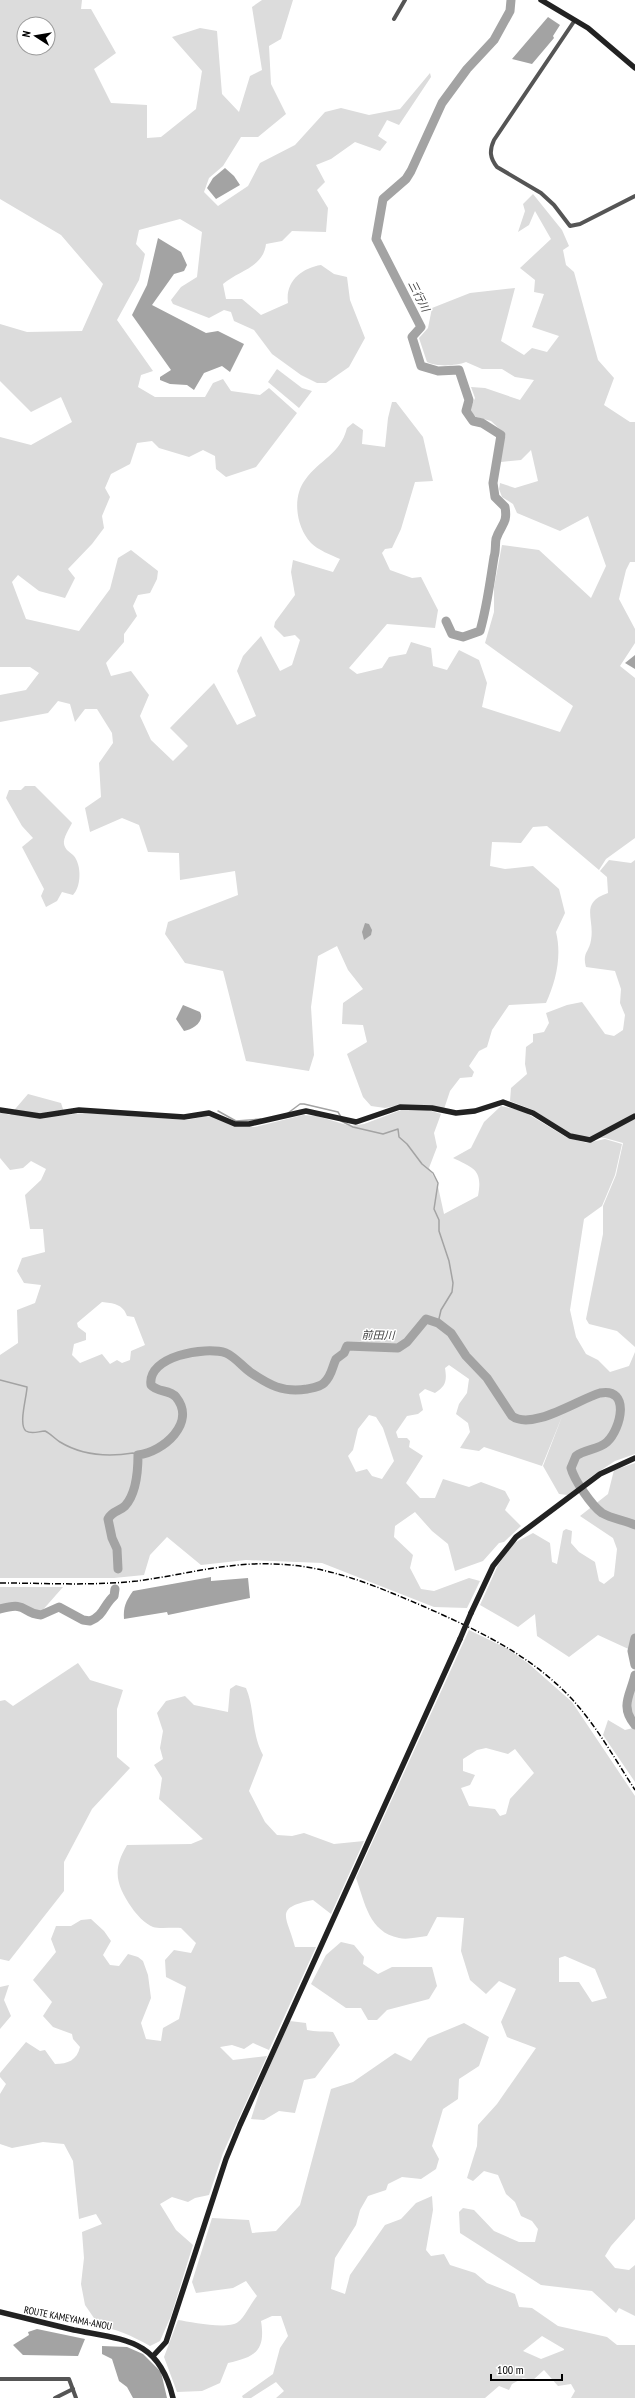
<svg xmlns="http://www.w3.org/2000/svg" width="635" height="2398" viewBox="0 0 635 2398" font-family="'PT Sans Narrow','Noto Sans JP',sans-serif">
  <rect width="100%" height="100%" fill="#fff"/>
  <g fill="#dcdcdc" fill-rule="evenodd">
    <path d="M 0,0 L 82,0 L 81,9 L 91,9 L 116,53 L 94,69 L 111,103 L 147,105 L 147,138 L 161,137 L 196,109 L 202,71 L 172,37 L 200,28 L 217,31 L 222,94 L 239,112 L 250,76 L 262,70 L 252,7 L 262,0 L 293,0 L 281,39 L 269,46 L 271,84 L 286,114 L 258,137 L 241,137 L 223,166 L 209,178 L 204,192 L 218,206 L 248,186 L 260,163 L 295,145 L 325,112 L 341,108 L 369,115 L 400,109 L 430,73 L 431,77 L 399,125 L 387,120 L 378,136 L 387,142 L 380,151 L 355,142 L 331,159 L 316,165 L 325,182 L 317,190 L 328,208 L 326,232 L 292,231 L 282,241 L 266,244 C 263,268 239,270 223,284 L 226,299 L 242,299 L 261,315 L 288,303 C 285,281 302,268 321,265 L 334,274 L 347,277 L 350,300 L 365,338 L 349,367 L 326,383 L 317,383 L 301,375 L 272,354 L 254,330 L 234,321 L 231,312 L 224,310 L 209,318 L 173,304 L 171,300 L 181,287 L 197,277 L 202,232 L 180,219 L 139,230 L 136,244 L 145,254 L 139,280 L 117,320 L 153,371 L 141,375 L 138,387 L 155,397 L 205,397 L 213,383 L 223,379 L 231,391 L 260,395 L 269,388 L 297,413 L 256,467 L 226,477 L 216,469 L 215,456 L 203,450 L 189,457 L 159,448 L 152,441 L 137,443 L 130,464 L 111,474 L 105,488 L 110,497 L 102,516 L 104,528 L 92,544 L 68,569 L 75,578 L 65,598 L 39,591 L 18,575 L 12,582 L 26,619 L 79,631 L 110,589 L 118,558 L 131,550 L 158,571 L 157,579 L 150,593 L 138,595 L 133,606 L 137,616 L 124,634 L 124,642 L 106,663 L 111,676 L 131,671 L 149,695 L 140,716 L 151,740 L 173,761 L 188,746 L 170,728 L 214,683 L 237,725 L 256,716 L 237,671 L 243,656 L 261,636 L 280,671 L 292,665 L 300,640 L 295,635 L 284,637 L 274,627 L 275,622 L 295,595 L 291,572 L 293,560 L 333,572 L 340,559 C 331,555 318,550 311,543 C 296,527 292,497 305,480 C 320,459 340,455 347,428 L 353,423 L 363,430 L 362,444 L 385,447 L 388,418 L 392,402 L 396,402 L 423,437 L 433,481 L 415,482 L 401,529 L 392,548 L 385,549 L 382,553 L 390,570 L 412,578 L 421,577 L 438,610 L 435,628 L 387,624 L 349,668 L 357,674 L 382,668 L 389,657 L 406,654 L 411,642 L 431,648 L 433,666 L 447,670 L 459,650 L 479,660 L 487,683 L 482,707 L 560,732 L 573,706 L 485,643 L 494,612 L 494,587 L 502,545 L 539,550 L 591,598 L 606,566 L 588,516 L 560,531 L 517,513 L 513,504 L 502,497 L 499,489 L 500,483 L 515,488 L 538,481 L 531,450 L 521,460 L 501,462 L 501,448 L 506,435 L 491,421 L 476,417 L 470,410 L 475,398 L 471,387 L 485,388 L 520,400 L 534,380 L 515,377 L 502,369 L 482,369 L 466,362 C 456,366 436,367 427,362 L 419,338 L 428,328 L 432,308 L 470,293 L 515,288 L 501,341 L 524,355 L 532,348 L 547,352 L 559,336 L 532,327 L 544,294 L 534,292 L 535,280 L 520,268 L 551,239 L 535,211 L 529,225 L 518,232 L 525,211 L 523,204 L 533,194 L 562,230 L 569,246 L 563,250 L 566,265 L 574,272 L 598,360 L 614,378 L 604,405 L 630,422 L 635,422 L 635,562 L 630,562 L 626,570 L 619,599 L 635,629 L 635,643 L 620,666 L 635,678 L 635,838 L 606,859 L 599,870 L 547,826 L 533,827 L 521,843 L 492,842 L 490,866 L 505,869 L 533,866 L 559,889 L 565,913 L 556,932 C 562,956 556,981 546,1003 L 509,1005 L 492,1030 L 487,1047 L 479,1051 L 469,1066 L 474,1072 L 472,1077 L 460,1078 L 450,1091 L 444,1109 L 399,1105 L 385,1108 L 371,1106 L 363,1097 L 347,1054 L 367,1042 L 363,1025 L 342,1024 L 343,1003 L 363,989 L 348,970 L 337,946 L 318,956 L 311,1007 L 314,1055 L 309,1071 L 246,1061 L 223,971 L 185,963 L 165,934 L 168,922 L 238,895 L 235,871 L 180,880 L 179,853 L 148,852 L 139,825 L 122,818 L 90,832 L 85,808 L 101,797 L 99,763 L 113,743 L 112,733 L 97,709 L 85,709 L 75,722 L 70,704 L 58,701 L 48,713 L 0,722 L 0,695 L 26,690 L 39,673 L 30,667 L 0,667 L 0,437 L 31,445 L 72,422 L 61,397 L 31,412 L 0,381 L 0,324 L 27,332 L 82,331 L 103,284 L 61,235 L 0,199 ZM 24,24 L 48,24 L 48,48 L 24,48 Z"/>
    <polygon points="277,369 302,388 312,391 299,408 268,382"/>
    <path d="M 25,786 L 35,786 L 72,823 C 69,829 63,838 64,844 C 65,850 70,852 74,856 C 82,866 81,887 73,895 L 62,892 L 57,901 L 46,907 L 41,896 L 44,889 L 22,847 L 33,838 L 22,826 L 6,798 L 9,790 L 21,790 Z"/>
    <path d="M 609,860 L 631,863 L 635,860 L 635,1347 L 617,1331 L 589,1324 L 586,1319 L 603,1234 L 603,1206 L 616,1175 L 623,1143 L 605,1138 L 575,1136 L 533,1110 L 510,1101 L 511,1088 L 527,1074 L 525,1064 L 526,1047 L 533,1042 L 533,1034 L 544,1032 L 549,1023 L 546,1013 L 567,1005 L 582,1002 L 605,1034 L 614,1036 L 623,1030 L 625,1015 L 620,1003 L 621,989 L 615,971 L 586,967 C 582,952 589,953 591,940 C 595,918 579,903 608,893 L 607,877 L 600,871 Z"/>
    <path d="M 28,1094 L 61,1103 L 65,1115 L 84,1113 L 187,1120 L 206,1116 L 216,1117 L 235,1126 L 255,1127 L 303,1115 L 317,1116 L 350,1126 L 364,1124 L 404,1109 L 425,1109 L 441,1114 L 434,1133 L 437,1147 L 429,1168 L 437,1182 L 444,1214 L 478,1196 C 483,1170 474,1168 453,1158 L 471,1148 L 484,1122 L 501,1106 L 523,1111 L 566,1137 L 587,1143 L 605,1139 L 622,1144 L 615,1175 L 602,1206 L 584,1219 L 570,1310 L 576,1337 L 586,1354 L 598,1360 L 610,1372 L 629,1366 L 635,1352 L 635,1454 L 615,1461 L 592,1476 L 568,1495 L 559,1494 L 543,1466 L 563,1414 L 542,1466 L 484,1447 L 479,1451 L 460,1448 L 470,1432 L 468,1423 L 456,1414 L 459,1404 L 467,1393 L 469,1379 L 449,1365 L 445,1368 C 447,1381 446,1386 435,1393 L 425,1389 L 419,1394 L 423,1410 L 418,1414 L 407,1416 L 396,1432 L 398,1438 L 407,1438 L 410,1441 L 409,1447 L 423,1456 L 406,1483 L 420,1498 L 435,1498 L 443,1479 L 469,1487 L 481,1482 L 505,1491 L 510,1500 L 505,1510 L 521,1526 L 504,1542 L 499,1543 L 483,1561 L 455,1571 L 448,1544 L 432,1531 L 415,1512 L 395,1526 L 394,1537 L 413,1555 L 410,1568 L 421,1589 L 434,1591 L 469,1578 L 480,1581 L 467,1608 L 434,1607 L 322,1563 L 246,1560 L 201,1565 L 167,1537 L 150,1555 L 144,1575 L 114,1578 L 0,1578 L 0,1355 L 18,1343 L 17,1310 L 35,1303 L 41,1285 L 24,1283 L 17,1271 L 22,1258 L 45,1252 L 43,1229 L 30,1229 L 25,1195 L 41,1180 L 46,1169 L 31,1161 L 23,1168 L 10,1170 L 0,1158 L 0,1112 L 10,1115 ZM 102,1302 C 113,1303 123,1304 127,1316 L 134,1317 L 145,1345 L 131,1351 L 130,1360 L 122,1363 L 117,1360 L 110,1364 L 102,1354 L 80,1363 L 72,1355 L 74,1344 L 86,1340 L 86,1333 L 78,1327 L 77,1323 ZM 369,1415 L 376,1417 L 383,1428 L 394,1461 L 382,1479 L 372,1476 L 367,1469 L 356,1472 L 348,1456 L 353,1450 L 358,1429 Z"/>
    <polygon points="635,1463 635,1652 598,1635 569,1657 537,1636 535,1614 518,1627 480,1605 498,1565 514,1543 533,1533 550,1543 552,1562 557,1564 563,1531 566,1529 572,1531 571,1543 579,1552 595,1562 599,1581 604,1584 614,1576 617,1549 613,1538 580,1516 608,1494 614,1470"/>
    <polygon points="0,1587 63,1587 41,1612 11,1605 0,1607"/>
    <path d="M 469,1630 L 508,1649 L 529,1664 L 572,1702 L 635,1796 L 635,2219 L 611,2246 L 605,2256 L 615,2268 L 629,2270 L 635,2265 L 635,2316 L 619,2308 L 616,2313 L 592,2291 L 541,2285 L 460,2233 L 459,2212 L 463,2208 L 474,2210 L 494,2231 L 519,2242 L 535,2242 L 538,2229 L 532,2221 L 521,2216 L 515,2202 L 506,2194 L 498,2175 L 484,2171 L 473,2181 L 467,2178 L 477,2146 L 478,2125 L 497,2104 L 536,2048 L 507,2037 L 501,2022 L 516,1989 L 499,1981 L 486,1994 L 470,1980 L 461,1951 L 464,1918 L 437,1917 L 427,1936 C 419,1937 407,1940 399,1938 C 369,1932 365,1903 356,1878 ZM 486,1748 L 508,1754 L 515,1749 L 534,1773 L 510,1799 L 506,1814 L 500,1816 L 495,1809 L 469,1806 L 461,1788 L 470,1785 L 475,1775 L 463,1771 L 463,1759 L 477,1750 ZM 565,1956 L 595,1969 L 607,1998 L 592,2002 L 579,1982 L 559,1982 L 559,1958 Z"/>
    <polygon points="78,1663 90,1680 123,1690 117,1709 117,1757 130,1768 92,1809 64,1862 64,1891 9,1961 0,1959 0,1701 5,1700 13,1706"/>
    <polygon points="635,1678 635,1782 603,1735 608,1720 625,1730 633,1728 630,1698"/>
    <path d="M 236,1685 L 246,1688 C 255,1709 251,1733 263,1755 L 249,1791 L 265,1822 L 277,1835 L 292,1836 L 304,1833 L 334,1844 L 364,1841 L 331,1914 L 313,1900 C 273,1908 287,1916 295,1947 L 316,1947 L 269,2050 L 253,2043 L 244,2049 L 232,2045 L 220,2047 L 233,2060 L 267,2056 L 223,2153 L 209,2195 L 195,2198 L 188,2202 L 172,2197 L 160,2204 L 176,2230 L 193,2245 L 171,2316 L 160,2341 L 150,2346 C 132,2336 116,2328 95,2326 L 96,2321 L 85,2305 L 81,2284 L 84,2258 L 82,2232 L 102,2224 L 96,2214 L 79,2219 L 73,2161 L 64,2144 L 43,2142 L 12,2148 L 0,2144 L 0,2094 L 6,2084 L 0,2077 L 0,2073 L 26,2042 L 40,2051 L 45,2050 L 55,2064 C 68,2064 77,2060 80,2047 L 73,2039 L 72,2034 L 53,2027 L 43,2016 L 52,2002 L 33,1980 L 56,1952 L 51,1939 L 56,1926 L 71,1926 L 81,1920 L 91,1919 L 104,1931 L 111,1941 L 103,1955 L 110,1965 L 119,1966 L 128,1954 L 138,1957 L 143,1961 L 148,1975 L 151,1998 L 141,2023 L 146,2039 L 161,2041 L 163,2028 L 179,2019 L 186,1987 L 166,1977 L 165,1960 L 174,1950 L 191,1953 L 196,1943 L 181,1928 C 173,1927 160,1929 153,1927 C 145,1924 136,1914 132,1908 C 116,1885 112,1870 127,1845 L 191,1844 L 203,1839 L 159,1799 L 162,1778 L 154,1765 L 163,1759 L 160,1748 L 163,1731 L 157,1713 L 166,1701 L 185,1696 L 194,1705 L 228,1712 L 230,1689 Z"/>
    <polygon points="341,1942 354,1945 364,1957 363,1964 378,1974 392,1967 432,1967 437,1986 429,1999 387,2010 377,2020 368,2020 361,2008 346,2008 311,1984 326,1955"/>
    <polygon points="9,1985 4,2000 11,2016 0,2029 0,1987"/>
    <path d="M 290,2021 L 306,2023 L 307,2030 C 315,2032 325,2031 333,2032 L 340,2045 L 315,2078 L 304,2080 L 295,2113 L 279,2111 L 264,2120 L 251,2119 L 263,2081 Z"/>
    <path d="M 464,2023 L 489,2037 L 479,2066 L 459,2079 L 458,2099 L 443,2109 L 432,2146 L 439,2159 L 436,2169 L 421,2179 L 402,2177 L 388,2184 L 386,2190 L 368,2196 L 360,2210 L 356,2225 L 335,2258 L 331,2289 L 345,2294 L 350,2275 L 385,2225 L 401,2219 L 416,2203 L 432,2196 L 433,2210 L 426,2250 L 431,2256 L 444,2254 L 450,2265 L 475,2273 L 487,2283 L 515,2294 L 519,2307 L 532,2308 L 558,2326 L 607,2337 L 617,2345 L 635,2345 L 635,2398 L 571,2398 L 575,2391 L 571,2384 L 558,2386 L 544,2370 L 533,2380 L 523,2378 L 512,2384 L 509,2390 L 499,2386 L 485,2398 L 276,2398 L 284,2391 L 276,2382 L 251,2398 L 243,2398 L 242,2396 L 273,2374 L 280,2348 L 288,2336 L 281,2316 L 272,2316 L 261,2321 C 266,2352 254,2357 228,2363 L 220,2383 L 202,2391 L 177,2392 L 164,2357 L 178,2320 C 191,2322 227,2330 238,2322 C 245,2317 251,2303 257,2296 L 246,2281 L 233,2288 L 196,2293 L 192,2282 L 212,2218 L 249,2220 L 252,2233 L 276,2231 L 300,2205 L 331,2089 L 353,2082 L 395,2053 L 411,2061 L 428,2038 ZM 542,2336 L 564,2349 L 564,2350 L 541,2359 L 523,2351 Z"/>
  </g>
  <g fill="#a3a3a3">
    <polygon points="548,17 560,25 553,36 554,38 532,64 512,59"/>
    <polygon points="225,168 234,176 240,185 216,199 207,188 213,178"/>
    <polygon points="158,238 181,252 187,265 184,271 174,274 152,305 206,333 218,331 244,344 230,372 222,366 204,373 194,390 187,385 170,384 160,380 160,377 171,370 132,315 147,285"/>
    <polygon points="635,655 635,669 625,663"/>
    <polygon points="365,923 369,924 372,930 371,935 364,940 362,932"/>
    <path d="M 183,1005 L 200,1012 C 205,1021 193,1030 184,1031 L 176,1019 Z"/>
    <path d="M 211,1577 L 211,1581 L 248,1578 L 250,1598 L 168,1615 L 167,1612 L 124,1619 C 123,1607 126,1601 133,1591 Z"/>
    <polygon points="37,2329 85,2339 78,2356 23,2355 13,2345 29,2335 28,2332"/>
    <polygon points="102,2346 127,2347 143,2354 161,2372 167,2398 133,2398 127,2387 119,2381 112,2359 102,2354"/>
  </g>
  <g fill="none" stroke-linecap="round" stroke-linejoin="round">
    <g stroke="#a3a3a3" stroke-width="1.5">
      <polyline points="218,1111 236,1121 261,1119"/>
      <polyline points="288,1113 300,1104 304,1104 338,1112 341,1117"/>
      <polyline points="341,1121 353,1127 383,1134 398,1129 399,1137 407,1144 422,1164 433,1173 438,1183 434,1209 439,1220 439,1231 449,1261 453,1283 452,1292 441,1310 438,1323"/>
      <path d="M 0,1380 L 27,1387 C 27,1396 18,1425 26,1431 C 32,1435 39,1431 45,1431 C 51,1434 55,1439 60,1442 C 83,1456 108,1457 133,1453 L 138,1455"/>
    </g>
    <g stroke="#a3a3a3" stroke-width="9">
      <path d="M 446,621 L 452,634 L 463,637 L 480,631 C 487,607 490,582 494,557 C 496,551 495,545 496,539 C 501,524 508,524 505,507 L 495,497 L 493,483 L 501,435 L 482,423 L 473,421 L 466,411 L 469,400 L 459,370 L 438,371 L 421,366 L 412,337 L 421,327 L 376,239 L 383,199 L 406,179 L 411,171 L 442,103 L 467,69 L 494,40 L 510,11 L 511,0"/>
      <path d="M 118,1569 L 117,1549 L 112,1538 L 108,1519 C 112,1511 120,1511 125,1506 C 136,1494 138,1471 138,1455 C 163,1452 197,1423 176,1397 C 169,1389 158,1393 151,1385 C 147,1356 205,1346 226,1353 C 235,1357 242,1366 250,1372 C 269,1385 283,1393 307,1389 C 312,1388 320,1387 324,1383 C 332,1376 332,1367 336,1359 L 344,1353 L 347,1346 L 398,1348 L 407,1342 L 426,1319 L 438,1323 L 451,1333 L 466,1356 L 487,1378 L 512,1416 C 532,1431 579,1399 600,1393 C 631,1387 621,1429 607,1442 C 598,1450 585,1449 576,1456 L 571,1468 C 574,1480 592,1506 602,1513 C 612,1519 624,1520 635,1525"/>
      <path d="M 0,1609 C 28,1601 21,1613 41,1615 L 59,1607 L 83,1620 L 90,1621 C 104,1616 104,1604 114,1596 L 115,1589"/>
      <polyline points="635,1638 632,1651 635,1665"/>
      <path d="M 635,1675 C 631,1694 619,1706 635,1725"/>
    </g>
    <g stroke="#555" stroke-width="4">
      <polyline points="394,19 405,0"/>
      <path d="M 575,20 L 494,140 C 489,151 490,158 497,167 L 541,193 L 554,205 L 570,226 L 580,224 L 635,196"/>
      <polyline points="0,2379 69,2379 76,2398"/>
      <polyline points="55,2398 73,2389"/>
    </g>
    <g stroke="#222" stroke-width="5.5">
      <polyline points="541,0 588,28 635,68"/>
      <polyline points="0,1110 40,1116 79,1110 184,1117 209,1113 235,1124 249,1124 306,1111 356,1122 400,1107 432,1108 456,1113 475,1111 503,1102 533,1113 570,1136 590,1140 635,1116"/>
      <polyline points="471,1613 493,1566 516,1537 600,1474 635,1458"/>
      <path d="M 0,2312 C 25,2318 49,2324 74,2330 C 125,2340 159,2339 173,2398"/>
      <polyline points="153,2356 166,2342 226,2159 240,2125 460,1639"/>
    </g>
    <path stroke="#000" stroke-width="1.5" stroke-dasharray="6 2 1 2" stroke-linecap="butt" d="M 0,1583 C 46,1583 92,1586 137,1581 C 183,1575 227,1562 273,1564 C 328,1565 376,1586 425,1607 C 479,1631 529,1654 571,1698 C 596,1725 615,1759 635,1790"/>
    <polyline stroke="#222" stroke-width="5.5" points="460,1639 471,1613"/>
  </g>
  <g text-anchor="middle" dominant-baseline="central" stroke-width="3" stroke-linejoin="round" paint-order="stroke">
    <g font-size="10" fill="#000" stroke="#fff">
      <text transform="translate(68 2318) rotate(11)">ROUTE KAMEYAMA-ANOU</text>
    </g>
    <g font-size="11" font-style="italic" fill="#444" stroke="#fff">
      <text transform="translate(419 296) rotate(63)">三行川</text>
      <text transform="translate(378 1335) rotate(1)">前田川</text>
    </g>
  </g>
  <g transform="translate(36 36) rotate(282)"><circle r="19" fill="#ffffff" stroke="#999999"/>
  <path d="M0-3L7 15L0 10L-7 15Z" fill="#000000"/>
  <text y="-6" font-size="11" font-weight="bold" text-anchor="middle" fill="#000000">N</text>
  </g>
  <path d="M491 2374v6h71v-6" fill="none" stroke="#000000" stroke-width="2"/>
  <text x="497" y="2374" font-size="12" fill="#000000" stroke="#ffffff" stroke-width="3" paint-order="stroke">100 m</text>
</svg>
